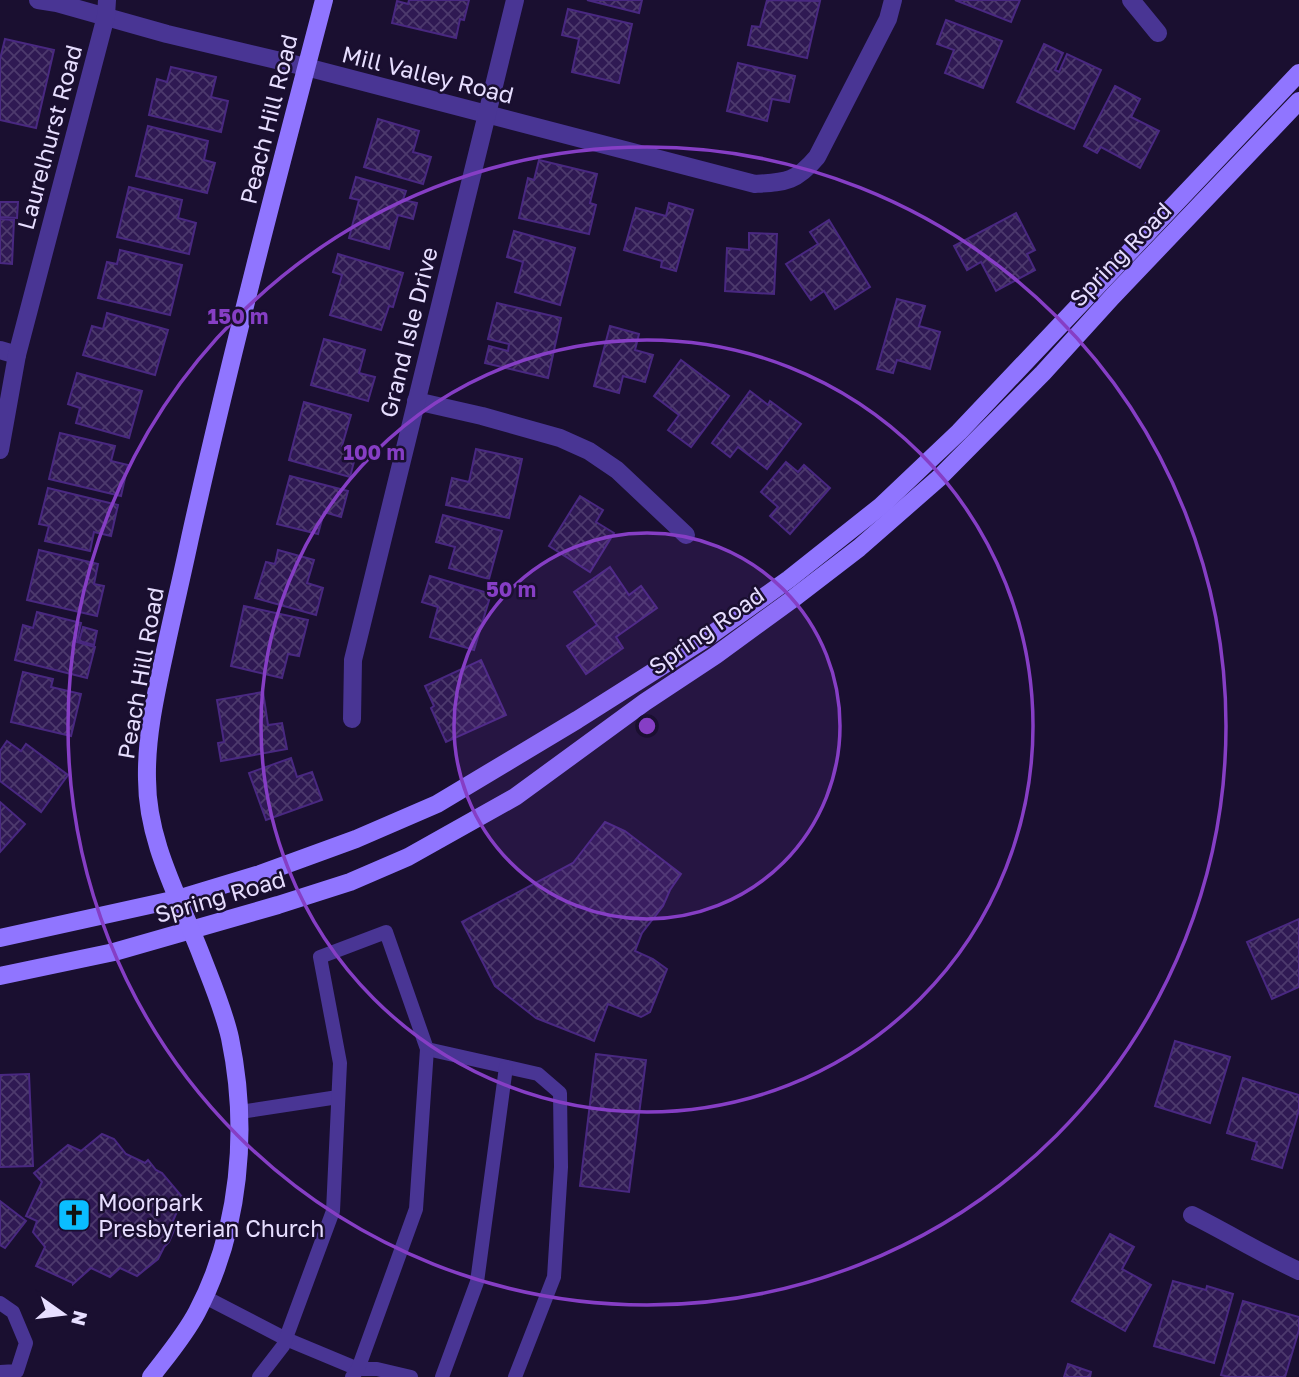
<svg xmlns="http://www.w3.org/2000/svg" width="1299" height="1377" viewBox="0 0 1299 1377" font-family="'Golos Text',sans-serif">
  <defs>
    <pattern id="building-cross-hatch" width="8" height="8" patternUnits="userSpaceOnUse" patternTransform="scale(1.75)"><rect width="8" height="8" fill="#2f1953"/><path d="M0 0l8 8M0 8l8-8" fill="none" stroke="#4d3a6d"/></pattern>
  </defs>
  <rect width="100%" height="100%" fill="#1a0f30"/>
  <g fill="url(#building-cross-hatch)" stroke="#492881" stroke-width="2">
    <polygon points="409,0 469,0 464,20 460,19 456,38 392,23 397,1 408,4"/>
    <polygon points="587,0 642,0 639,13"/>
    <polygon points="767,0 820,1 807,58 748,45 752,26 760,27"/>
    <polygon points="955,0 1020,0 1011,22"/>
    <polygon points="568,9 632,24 619,83 572,72 579,39 562,35"/>
    <polygon points="946,20 1002,41 983,88 945,73 954,50 937,44"/>
    <polygon points="5,39 54,50 36,128 0,120 0,59"/>
    <polygon points="1044,44 1063,53 1055,70 1059,72 1067,54 1101,70 1074,129 1017,102"/>
    <polygon points="738,63 795,76 789,102 772,99 767,121 727,111"/>
    <polygon points="171,67 216,77 211,97 228,101 221,132 149,115 157,79 167,82"/>
    <polygon points="1115,86 1140,99 1131,117 1159,131 1140,168 1101,147 1097,153 1084,146"/>
    <polygon points="378,119 419,131 413,152 431,157 423,184 364,167"/>
    <polygon points="148,126 208,141 204,160 215,163 207,193 136,176"/>
    <polygon points="539,160 597,174 590,203 596,205 589,234 519,218 528,178 534,180"/>
    <polygon points="356,177 406,191 403,200 417,203 413,219 398,215 389,249 349,238 359,200 350,198"/>
    <polygon points="129,187 182,200 178,218 196,223 189,254 117,237"/>
    <polygon points="0,202 18,202 17,218 0,217"/>
    <polygon points="669,203 693,210 676,271 661,267 662,261 624,250 636,208 666,216"/>
    <polygon points="1016,213 1035,250 1027,254 1035,270 996,291 981,262 967,270 954,246"/>
    <polygon points="0,219 14,220 12,264 0,263"/>
    <polygon points="829,220 870,287 835,309 824,291 811,300 786,264 818,244 810,232"/>
    <polygon points="514,231 575,248 560,305 515,292 523,262 507,257"/>
    <polygon points="749,233 777,234 774,294 725,291 727,248 749,250"/>
    <polygon points="120,250 182,265 170,315 98,298 107,262 117,264"/>
    <polygon points="338,254 403,273 393,307 389,306 381,330 330,315 342,275 333,272"/>
    <polygon points="897,299 925,306 919,326 940,332 930,369 897,360 893,373 877,369"/>
    <polygon points="497,303 561,318 548,378 485,363 489,346 508,351 509,344 488,339"/>
    <polygon points="107,313 168,330 155,375 83,355 92,326 103,329"/>
    <polygon points="610,326 639,334 635,350 653,355 645,382 623,376 619,393 594,386"/>
    <polygon points="324,339 365,350 359,373 375,377 368,401 311,385"/>
    <polygon points="681,360 729,396 691,447 668,430 679,415 654,396"/>
    <polygon points="77,373 142,391 129,438 76,423 80,408 68,404"/>
    <polygon points="750,391 768,405 770,401 801,424 767,469 738,447 730,457 712,443"/>
    <polygon points="304,402 351,415 342,446 357,450 350,477 289,460"/>
    <polygon points="60,433 115,446 111,461 128,465 121,496 49,479"/>
    <polygon points="476,449 522,459 509,518 446,505 452,478 469,482"/>
    <polygon points="786,462 798,472 804,465 830,488 790,534 770,516 778,507 761,492"/>
    <polygon points="290,476 348,491 341,517 324,512 318,534 277,524"/>
    <polygon points="48,488 118,505 111,536 94,532 90,551 45,541 49,526 39,524"/>
    <polygon points="580,496 603,510 596,522 614,533 590,572 549,546"/>
    <polygon points="443,515 502,531 489,579 449,568 455,547 436,542"/>
    <polygon points="39,550 98,564 94,584 104,586 97,616 27,600"/>
    <polygon points="278,550 314,560 307,583 323,588 316,615 255,598 266,562 275,564"/>
    <polygon points="610,567 629,595 641,586 657,608 616,637 623,648 586,674 567,646 597,625 574,592"/>
    <polygon points="430,576 491,594 474,650 430,637 438,607 422,602"/>
    <polygon points="244,606 308,620 299,656 288,654 282,678 231,666"/>
    <polygon points="37,612 81,623 77,642 95,647 87,678 15,660 23,625 33,628"/>
    <polygon points="83,627 97,631 94,645 79,641"/>
    <polygon points="481,660 506,715 446,742 431,708 434,706 425,686"/>
    <polygon points="23,672 53,679 51,687 81,694 71,736 11,722"/>
    <polygon points="263,692 268,725 282,723 287,749 221,761 218,743 224,742 217,700"/>
    <polygon points="7,741 21,751 26,744 68,775 41,812 0,781 0,751"/>
    <polygon points="291,758 297,777 312,772 322,800 266,820 249,773"/>
    <polygon points="0,802 25,824 0,852"/>
    <polygon points="605,822 625,831 681,874 670,890 663,906 642,933 635,951 653,959 667,969 650,1012 641,1017 608,1004 594,1041 536,1018 495,986 462,922 573,863"/>
    <polygon points="1299,919 1299,987 1272,999 1247,942"/>
    <polygon points="1175,1041 1230,1057 1210,1123 1155,1106"/>
    <polygon points="596,1054 646,1060 629,1192 580,1186"/>
    <polygon points="29,1074 33,1166 0,1167 0,1075"/>
    <polygon points="1243,1078 1299,1095 1299,1110 1282,1168 1252,1159 1257,1142 1227,1133"/>
    <polygon points="102,1134 114,1139 126,1154 145,1163 148,1160 156,1170 162,1173 183,1198 172,1223 175,1228 169,1242 164,1247 158,1259 137,1276 120,1268 110,1277 91,1268 73,1284 73,1283 36,1266 45,1247 33,1232 37,1221 26,1216 42,1182 34,1173 68,1145 81,1151"/>
    <polygon points="0,1201 26,1221 5,1248 0,1245"/>
    <polygon points="1110,1234 1134,1247 1122,1269 1151,1285 1125,1331 1072,1301"/>
    <polygon points="1173,1281 1206,1290 1207,1286 1233,1294 1214,1363 1154,1346"/>
    <polygon points="1243,1301 1299,1317 1299,1330 1285,1377 1229,1377 1221,1375"/>
    <polygon points="1068,1364 1091,1372 1090,1377 1064,1377"/>
  </g>
  <g fill="none" stroke-linecap="round" stroke-linejoin="round">
    <g stroke="#493594" stroke-width="14">
      <polyline points="427,1049 538,1074 560,1093 561,1167 554,1277 515,1377"/>
      <polyline points="240,1112 338,1097"/>
      <polyline points="203,1296 286,1339 358,1369 377,1369 411,1377"/>
      <polyline points="0,1303 13,1312 26,1343 17,1371 0,1372"/>
      <polyline points="259,1377 283,1346 333,1211 340,1063 320,957 386,932 427,1049 416,1209 358,1369 352,1377"/>
      <polyline points="442,1377 477,1282 506,1067"/>
    </g>
    <g stroke="#493594" stroke-width="18">
      <path d="M 38,0 L 57,3 L 167,34 L 306,67 L 755,184 C 786,182 796,182 817,157 L 888,19 L 893,0"/>
      <polyline points="1131,0 1158,33"/>
      <polyline points="0,350 17,355"/>
      <polyline points="416,401 482,416 560,438 589,451 617,470 686,535"/>
      <polyline points="0,450 17,355 106,16 107,0"/>
      <polyline points="352,719 353,660 515,0"/>
      <path d="M 1192,1215 C 1228,1233 1262,1254 1299,1271"/>
    </g>
    <g stroke="#9075ff" stroke-width="18">
      <polyline points="0,938 177,899 260,874 356,839 437,804 577,720 708,637 789,579 881,506 959,432 1299,73"/>
      <polyline points="0,976 114,952 278,905 350,882 408,857 515,797 645,702 716,655 790,601 859,548 939,478 1043,373 1113,296 1299,101"/>
      <path d="M 151,1377 C 167,1356 185,1335 197,1312 C 240,1230 249,1129 230,1038 C 224,1011 212,983 202,957 C 180,899 147,843 147,779 C 146,736 156,693 165,651 C 173,613 182,576 190,538 C 230,358 277,179 324,0"/>
    </g>
  </g>
  <circle cx="647" cy="726" r="193" fill="#863ec5" fill-opacity=".12"/>
  <g fill="none" stroke="#863ec5" stroke-width="3.5">
    <circle cx="647" cy="726" r="193"/>
    <circle cx="647" cy="726" r="386"/>
    <circle cx="647" cy="726" r="579"/>
  </g>
  <defs>
    <symbol id="church-square" viewBox="-11 -11 22 22"><rect x="-9" y="-9" width="18" height="18" rx="4" fill="#0abdff" stroke="#1a0f30"/><path d="M-1.2-6h2.4v3.5h3.3v2.4h-3.3V6h-2.4V-.1h-3.3v-2.4h3.3Z" fill="#111"/></symbol>
  </defs>
  <g fill-rule="evenodd">
    <use href="#church-square" x="55" y="1196" width="38" height="38"/>
  </g>
  <g text-anchor="middle" dominant-baseline="central" stroke-width="5" stroke-linejoin="round" paint-order="stroke">
    <g font-size="23" fill="#e7deff" stroke="#1a0f30">
      <text transform="translate(428 74) rotate(14)">Mill Valley Road</text>
      <text transform="translate(268 119) rotate(-76)">Peach Hill Road</text>
      <text transform="translate(49 137) rotate(-75)">Laurelhurst Road</text>
      <text transform="translate(1120 254) rotate(-46)">Spring Road</text>
      <text transform="translate(408 332) rotate(-76)">Grand Isle Drive</text>
      <text transform="translate(706 630) rotate(-35)">Spring Road</text>
      <text transform="translate(140 673) rotate(-80)">Peach Hill Road</text>
      <text transform="translate(220 896) rotate(-16)">Spring Road</text>
    </g>
    <g font-size="23" fill="#e7deff" stroke="#1a0f30" text-anchor="start">
      <text x="98" y="1202">Moorpark<tspan x="98" dy="26">Presbyterian Church</tspan></text>
    </g>
  </g>
  <circle cx="647" cy="726" r="10" fill="#863ec5" stroke="#1a0f30" stroke-width="3.5"/>
  <g font-size="21" text-anchor="middle" font-weight="bold" fill="#863ec5" stroke="#1a0f30" stroke-width="5" stroke-linejoin="round" paint-order="stroke">
    <text x="238" y="324">150 m</text>
    <text x="374" y="460">100 m</text>
    <text x="511" y="597">50 m</text>
  </g>
  <g transform="translate(63 1314) rotate(104)" stroke="#1a0f30" stroke-width="5" paint-order="stroke">
  <path d="M0-5L12 26L0 18L-12 26Z" fill="#e7deff"/>
  <text y="-10" font-size="19" font-weight="bold" text-anchor="middle" fill="#e7deff">N</text>
  </g>
</svg>
